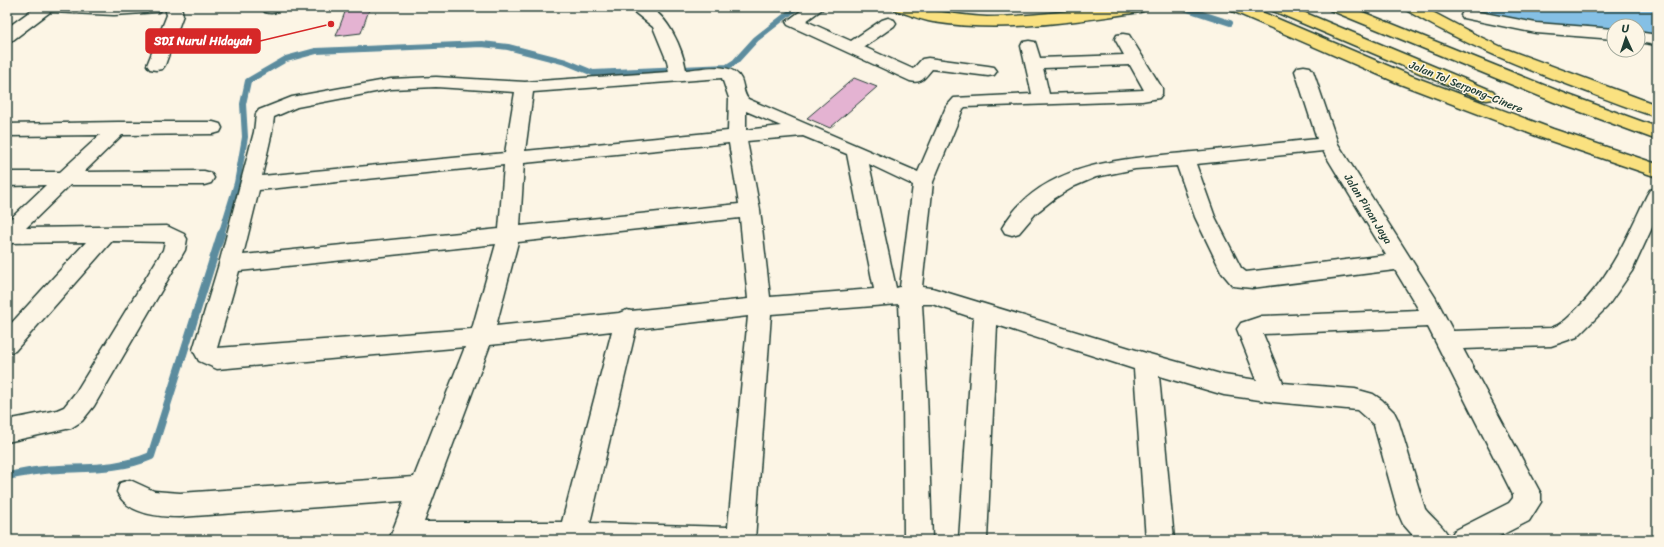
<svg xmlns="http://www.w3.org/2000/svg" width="1664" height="547" viewBox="0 0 1664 547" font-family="Sriracha,sans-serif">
  <rect width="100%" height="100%" fill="#fcf5e5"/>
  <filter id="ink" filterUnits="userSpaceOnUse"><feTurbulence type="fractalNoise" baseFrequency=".025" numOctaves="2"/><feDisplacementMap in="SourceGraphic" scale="8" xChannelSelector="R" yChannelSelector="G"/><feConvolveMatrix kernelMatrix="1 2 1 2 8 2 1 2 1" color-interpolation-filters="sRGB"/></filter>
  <g filter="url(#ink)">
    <polygon fill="#85c0e5" stroke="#5c8c9e" points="1461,7 1657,7 1656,36 1638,35 1638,26 1614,26 1614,32 1538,24 1463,10"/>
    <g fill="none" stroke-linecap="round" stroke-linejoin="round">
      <g stroke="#5c8c9e" stroke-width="6">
        <polyline points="1181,7 1230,23"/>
        <polyline points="221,235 237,183 245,137 243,104 248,81 286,59 316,51 482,44 508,47 566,62 593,73 727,67 735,62 756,39 797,7"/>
      </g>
      <path stroke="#5c8c9e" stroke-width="8" d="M 7,476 C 19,474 31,471 44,470 C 80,467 117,471 151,456 L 221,234"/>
    </g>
    <g fill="#e4b3d2" stroke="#1f3d34">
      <polygon points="347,7 370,7 361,33 336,36"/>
      <polygon points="854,78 877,87 830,128 807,118"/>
    </g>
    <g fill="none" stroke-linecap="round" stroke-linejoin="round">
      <defs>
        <g id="minor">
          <polygon points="36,7 181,7 183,15 165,65 162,69 156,70 150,69 147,65 167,15 165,8 158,12 114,15 50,12 13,40 7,41 7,28"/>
          <path d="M 264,7 L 281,7 C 277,13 273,14 265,12 L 263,9 Z"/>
          <path d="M 628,7 C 633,7 642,5 647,7 C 668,14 683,50 686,70 C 702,69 732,61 741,79 C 744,86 743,93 748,99 L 918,172 L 946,107 L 954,98 L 1032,94 L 1021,46 L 1023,42 L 1029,41 L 1035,42 L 1040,58 L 1124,55 L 1115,39 L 1117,35 L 1123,34 L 1129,35 L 1162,88 L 1162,94 L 1159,98 L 1142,101 L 965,107 L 963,109 L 933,182 L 922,287 L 932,288 L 1146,353 L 1224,375 L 1257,380 L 1237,329 L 1241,323 L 1262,316 L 1419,310 L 1395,270 L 1252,288 L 1233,286 L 1222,273 L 1195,217 L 1177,166 L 1135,169 L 1096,177 L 1075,186 L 1055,198 L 1036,213 L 1019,233 L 1012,235 L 1005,233 L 1002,228 C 1041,161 1125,159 1193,152 C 1235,148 1276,143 1317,139 L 1295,71 L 1298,67 L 1304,66 L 1310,67 L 1313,71 L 1338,144 L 1435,297 L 1453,331 L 1551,328 C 1563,324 1569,317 1578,308 C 1612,274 1626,238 1647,195 L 1650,190 L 1657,188 L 1657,217 L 1632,271 L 1607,307 L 1577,337 L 1551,346 L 1463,349 L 1541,494 L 1541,502 L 1529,521 L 1492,540 L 1417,540 L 1403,524 L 1399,515 L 1374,425 L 1357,410 L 1274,402 L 1224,395 L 1159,376 L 1174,540 L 1146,540 L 1134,369 L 997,325 L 987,540 L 959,540 L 974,318 L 932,304 L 922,304 L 927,392 L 932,540 L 904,540 L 903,392 L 899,304 L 771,314 L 755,540 L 389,540 L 404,501 L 180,517 C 158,517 127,514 117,492 L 120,483 L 130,480 L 154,491 L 180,493 L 414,477 L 465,347 L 217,369 L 199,361 L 193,350 L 219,264 L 254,132 L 256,114 L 259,110 L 292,97 L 391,79 L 436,77 L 525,82 L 669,72 L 667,61 L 653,27 ZM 1130,65 L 1144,90 L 1049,94 L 1043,68 ZM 722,78 L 729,98 L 728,131 L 525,151 L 533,92 ZM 436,87 L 515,92 L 505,153 L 262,176 L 272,132 L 274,117 L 297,107 L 391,89 ZM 746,111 L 781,126 L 746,130 ZM 803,136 L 847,154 L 874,289 L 770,297 L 760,210 L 747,141 ZM 729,143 L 739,204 L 520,226 L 524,163 ZM 1323,151 L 1386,255 L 1246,272 L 1241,268 L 1215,217 L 1196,164 ZM 869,164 L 913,185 L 900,287 L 896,288 ZM 504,165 L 499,229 L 243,255 L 259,190 ZM 740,218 L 748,299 L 631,311 L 627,310 L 619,313 L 496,326 L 518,242 ZM 496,244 L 472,329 L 217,348 L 239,271 ZM 748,316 L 728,527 L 590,523 L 636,329 ZM 1428,327 L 1513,495 L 1513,498 L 1509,503 L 1454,531 L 1450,539 C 1445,527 1433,519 1425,509 L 1398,420 L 1394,412 L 1382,400 L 1373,394 L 1355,389 L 1283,383 L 1263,334 ZM 612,331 L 562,522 L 424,522 L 490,345 Z"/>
          <path d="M 806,7 L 825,7 L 806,21 L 851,41 L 882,20 L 888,18 L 894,20 L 896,23 L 894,26 L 864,47 L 913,69 L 922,59 L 928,58 L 988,66 L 994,67 L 997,71 L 994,75 L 988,76 L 932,69 C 925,77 922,84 910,81 L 788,25 L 786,22 Z"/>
          <polygon points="1469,10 1536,23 1614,29 1614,39 1536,33 1463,18 1461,15 1463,12"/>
          <polygon points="1638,32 1657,35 1657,45 1638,42"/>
          <polygon points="118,122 213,122 220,124 222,128 220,132 213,134 122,135 84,172 204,171 211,173 214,178 211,183 204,185 70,185 26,228 167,226 184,234 187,239 185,250 94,406 82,421 71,428 7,442 7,420 57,410 64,407 76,392 163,250 165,242 112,241 15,351 7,353 7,328 86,242 7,243 7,222 46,185 7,186 7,172 60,172 100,135 7,136 7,124"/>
        </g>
        <g id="highway">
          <path d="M 893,7 C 925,7 955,16 987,17 C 1027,17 1066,11 1105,7 C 1119,6 1134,7 1148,7 L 1146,10 L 1140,12 C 1072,22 1002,33 933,22 C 920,20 908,14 895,10 Z"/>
          <polygon points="1228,7 1250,7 1412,76 1553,129 1657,164 1657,177 1539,137 1400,84 1230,10"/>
          <polygon points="1269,7 1291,7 1493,91 1496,95 1493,99 1487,100 1481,99 1271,10"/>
          <polygon points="1328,7 1350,7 1566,94 1657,127 1657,140 1554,102 1330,10"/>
          <path d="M 1404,7 L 1423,7 L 1476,35 L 1506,49 L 1657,105 L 1657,117 C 1633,110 1609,100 1585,91 C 1523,68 1463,44 1406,10 Z"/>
        </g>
      </defs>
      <use href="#minor" stroke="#1f3d34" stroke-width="3"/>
      <use href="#highway" stroke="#1f3d34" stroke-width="3"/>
      <use href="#minor" fill="#fcf5e5" fill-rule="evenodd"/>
      <use href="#highway" fill="#fae180" fill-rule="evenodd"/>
    </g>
  </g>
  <g text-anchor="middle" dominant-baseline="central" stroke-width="3" stroke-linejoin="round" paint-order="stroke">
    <g font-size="11" fill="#1f3d34" stroke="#fcf5e5">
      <text transform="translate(1466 87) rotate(22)">Jalan Tol Serpong–Cinere</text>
      <text transform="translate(1368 209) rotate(58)">Jalan Pinan Jaya</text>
    </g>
  </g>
  <path fill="none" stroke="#d62828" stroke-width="1.5" d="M331 24L260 41"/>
  <circle fill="#d62828" stroke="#fcf5e5" stroke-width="1.5" cx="331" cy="24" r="4"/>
  <rect fill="#d62828" stroke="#d62828" stroke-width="1.5" x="146" y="29" width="114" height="24" rx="4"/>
  <g font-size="12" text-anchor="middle" font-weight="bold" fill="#fff">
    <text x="203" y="45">SDI Nurul Hidayah</text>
  </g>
  <rect width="1664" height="547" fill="none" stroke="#fcf5e5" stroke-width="24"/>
  <rect x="12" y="12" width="1640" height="523" fill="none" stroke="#1f3d34" stroke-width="1.5" filter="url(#ink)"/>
  <g transform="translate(1626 38) rotate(357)"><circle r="19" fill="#fcf5e5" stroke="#a4ab9e"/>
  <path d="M0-3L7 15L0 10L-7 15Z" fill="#1f3d34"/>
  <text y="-6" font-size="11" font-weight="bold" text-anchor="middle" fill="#1f3d34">U</text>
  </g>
</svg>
